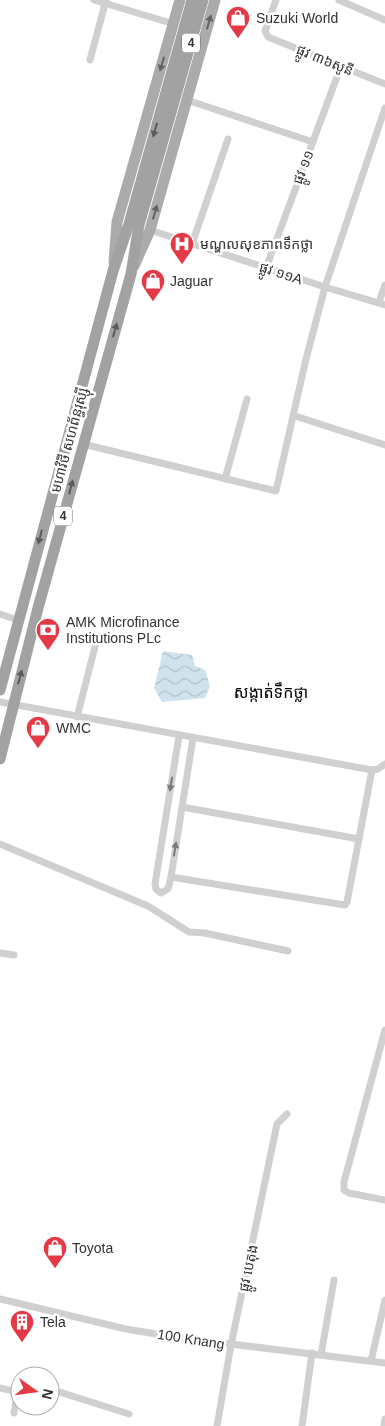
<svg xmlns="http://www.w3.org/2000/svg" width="385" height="1426" viewBox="0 0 385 1426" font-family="Helvetica,'Noto Sans Khmer',sans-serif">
  <defs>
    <pattern id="water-waves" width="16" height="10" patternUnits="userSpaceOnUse" patternTransform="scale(1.25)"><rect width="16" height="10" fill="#cfe2ee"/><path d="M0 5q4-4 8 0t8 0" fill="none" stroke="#b2c2cd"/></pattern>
  </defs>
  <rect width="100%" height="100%" fill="#fff"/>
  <polygon fill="url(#water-waves)" points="163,651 192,655 195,666 205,670 210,686 205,698 162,702 154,688"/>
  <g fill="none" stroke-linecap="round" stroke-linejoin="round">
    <g stroke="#d0d0d0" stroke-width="7">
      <polyline points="94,0 174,24"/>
      <polyline points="276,0 265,31 268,37 385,84"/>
      <polyline points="339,0 385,20"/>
      <polyline points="90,60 106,0"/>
      <polyline points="187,100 313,142"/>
      <polyline points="150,230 325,287 385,305"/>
      <polyline points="192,244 228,139"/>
      <polyline points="266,268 341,66"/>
      <polyline points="379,302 385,285"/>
      <polyline points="295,416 385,445"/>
      <polyline points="83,444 276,491 306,359 325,287 385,108"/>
      <polyline points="225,479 247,399"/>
      <polyline points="0,614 18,620"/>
      <polyline points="0,702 372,770 378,769 385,764"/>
      <polyline points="77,717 96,643"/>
      <polyline points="179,736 155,884 156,889 161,893 168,889 171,877 193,738"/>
      <polyline points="182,807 359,839"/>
      <polyline points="0,844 148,906 189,932 205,933 288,951"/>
      <polyline points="171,877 345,905 347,902 372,770"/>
      <polyline points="0,953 14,955"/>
      <polyline points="385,1030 344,1182 344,1190 349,1193 385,1200"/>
      <polyline points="0,1299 126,1329 174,1337 385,1363"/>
      <polyline points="321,1355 334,1280"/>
      <polyline points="371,1361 385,1300"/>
      <polyline points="0,1388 13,1391 20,1389"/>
      <polyline points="50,1389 129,1414"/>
      <polyline points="14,1413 18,1390"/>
      <polyline points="217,1426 231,1345 277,1124 287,1114"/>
      <polyline points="302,1426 312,1353"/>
      <polyline points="384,1426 385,1419"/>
    </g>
    <g stroke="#ababab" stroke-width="11">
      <polyline points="114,262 117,222 180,0"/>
      <polyline points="134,266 150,230 215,0"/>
    </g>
    <g stroke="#a2a2a2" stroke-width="11">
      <polyline points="0,690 113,271 129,224 192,0"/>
      <polyline points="0,759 38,608 131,274 139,225 203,0"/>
    </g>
  </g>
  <defs><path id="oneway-solid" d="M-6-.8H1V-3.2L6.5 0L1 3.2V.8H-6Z" transform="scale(1.25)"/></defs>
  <g fill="#636363">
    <use href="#oneway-solid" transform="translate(209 22) rotate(-74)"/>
    <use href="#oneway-solid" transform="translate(162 64) rotate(106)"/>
    <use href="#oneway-solid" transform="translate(155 212) rotate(-74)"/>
  </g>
  <g fill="#5a5a5a">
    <use href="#oneway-solid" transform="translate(155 130) rotate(106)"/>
    <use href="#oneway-solid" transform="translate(115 330) rotate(-74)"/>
    <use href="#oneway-solid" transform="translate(71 487) rotate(-75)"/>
    <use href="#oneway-solid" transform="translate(40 537) rotate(105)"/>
    <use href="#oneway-solid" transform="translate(20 677) rotate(-75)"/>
  </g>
  <g fill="#7a7a7a">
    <use href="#oneway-solid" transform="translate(171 784) rotate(99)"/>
    <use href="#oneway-solid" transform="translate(175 849) rotate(-81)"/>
  </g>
  <defs>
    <symbol id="shop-pin" viewBox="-11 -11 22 30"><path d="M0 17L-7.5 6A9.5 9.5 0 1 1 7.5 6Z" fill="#e63946" stroke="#fff"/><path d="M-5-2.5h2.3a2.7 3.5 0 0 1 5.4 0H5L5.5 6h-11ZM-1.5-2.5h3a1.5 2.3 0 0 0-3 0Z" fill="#fff"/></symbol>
    <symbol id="hospital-pin" viewBox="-11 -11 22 30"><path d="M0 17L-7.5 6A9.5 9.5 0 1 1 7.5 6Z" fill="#e63946" stroke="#fff"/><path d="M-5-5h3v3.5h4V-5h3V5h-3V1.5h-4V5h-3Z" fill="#fff"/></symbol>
    <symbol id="bank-pin" viewBox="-11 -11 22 30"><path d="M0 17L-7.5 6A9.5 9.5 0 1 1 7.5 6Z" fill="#e63946" stroke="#fff"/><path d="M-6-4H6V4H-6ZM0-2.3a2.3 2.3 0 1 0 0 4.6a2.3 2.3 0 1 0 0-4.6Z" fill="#fff"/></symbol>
    <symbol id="building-pin" viewBox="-11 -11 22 30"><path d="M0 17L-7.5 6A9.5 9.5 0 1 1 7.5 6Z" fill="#e63946" stroke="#fff"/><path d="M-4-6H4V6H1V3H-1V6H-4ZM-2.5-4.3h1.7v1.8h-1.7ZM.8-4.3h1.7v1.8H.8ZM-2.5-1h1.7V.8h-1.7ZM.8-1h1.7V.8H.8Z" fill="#fff"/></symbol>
  </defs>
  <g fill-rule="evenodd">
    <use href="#shop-pin" x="224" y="4" width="28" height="38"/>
    <use href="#hospital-pin" x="168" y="230" width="28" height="38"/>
    <use href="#shop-pin" x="139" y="267" width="28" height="38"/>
    <use href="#bank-pin" x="34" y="616" width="28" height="38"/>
    <use href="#shop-pin" x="24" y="714" width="28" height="38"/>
    <use href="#shop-pin" x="41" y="1234" width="28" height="38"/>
    <use href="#building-pin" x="8" y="1308" width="28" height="38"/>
  </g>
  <g text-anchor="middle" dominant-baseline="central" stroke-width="5" stroke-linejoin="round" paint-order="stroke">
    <g fill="#fff" stroke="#707070" stroke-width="1">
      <rect x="182" y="33.5" width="18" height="19" rx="4"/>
      <rect x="54" y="506.5" width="18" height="19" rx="4"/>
    </g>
    <g font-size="12" font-weight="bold" fill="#333">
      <text x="191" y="43">4</text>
      <text x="63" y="516">4</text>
    </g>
    <g font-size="14" fill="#333" stroke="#fff" text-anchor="start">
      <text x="256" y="18">Suzuki World</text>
      <text x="200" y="244">មណ្ឌលសុខភាពទឹកថ្លា</text>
      <text x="170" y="281">Jaguar</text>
      <text x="66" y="622">AMK Microfinance<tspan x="66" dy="16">Institutions PLc</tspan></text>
      <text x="56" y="728">WMC</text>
      <text x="72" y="1248">Toyota</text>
      <text x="40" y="1322">Tela</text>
    </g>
    <g font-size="14" fill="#333" stroke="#fff">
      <text transform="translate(325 60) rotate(22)">ផ្លូវ ៣៦សូនី</text>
      <text transform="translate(303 167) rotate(-69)">ផ្លូវ ១១</text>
      <text transform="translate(281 273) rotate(18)">ផ្លូវ ១១A</text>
      <text transform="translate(69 440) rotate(-75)">មហាវិថី សហព័ន្ធរុស្ស៊ី</text>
      <text transform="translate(248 1268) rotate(-78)">ផ្លូវ បេតុង</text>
      <text transform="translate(191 1339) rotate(9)">100 Knang</text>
    </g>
    <g font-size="16" fill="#000" stroke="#fff">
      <text x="271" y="692">សង្កាត់ទឹកថ្លា</text>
    </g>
  </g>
  <g transform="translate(35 1391) rotate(104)"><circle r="24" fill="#ffffff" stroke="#adadad"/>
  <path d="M0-4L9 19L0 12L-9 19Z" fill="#e63946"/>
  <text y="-8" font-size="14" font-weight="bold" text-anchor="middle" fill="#333333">N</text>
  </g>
</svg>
